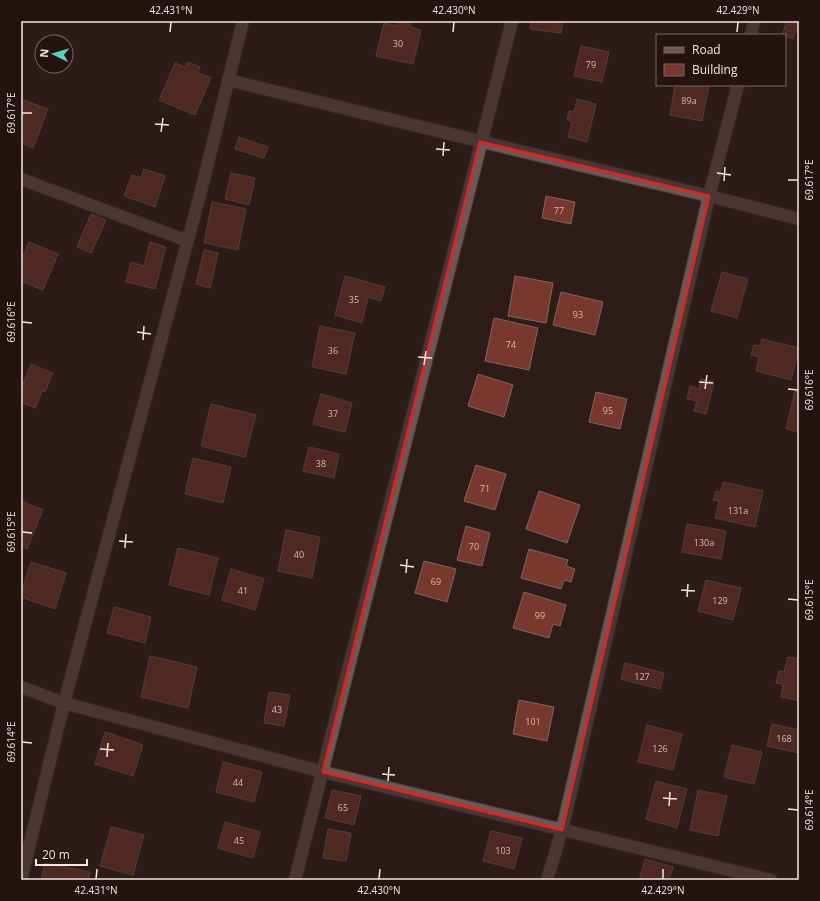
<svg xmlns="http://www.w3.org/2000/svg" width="820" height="901" viewBox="0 0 820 901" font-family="'Open Sans',sans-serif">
  <rect width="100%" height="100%" fill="#2e1c19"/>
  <g fill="#78382d" stroke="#7d6763">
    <polygon points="398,21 411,21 410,27 421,30 413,64 376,56 384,23 397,26"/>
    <polygon points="531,21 563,21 561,33 530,29"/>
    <polygon points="787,21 799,21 799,28 797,28 793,39 785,36 785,35 782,35"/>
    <polygon points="581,46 609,52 602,82 574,76"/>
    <polygon points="188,62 200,67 198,73 211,78 195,115 159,100 175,63 185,67"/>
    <polygon points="675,85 709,85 702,121 670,115"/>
    <polygon points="21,99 48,109 33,148 21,143"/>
    <polygon points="577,99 596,104 587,142 568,137 572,122 567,120 569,111 574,112"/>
    <polygon points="239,137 268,147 264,158 235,149"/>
    <polygon points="144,169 165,176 155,207 124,196 132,175 141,178"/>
    <polygon points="231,173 255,178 249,205 225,199"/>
    <polygon points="546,196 575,202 571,224 542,218"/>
    <polygon points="212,202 246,209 238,250 204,243"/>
    <polygon points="91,214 106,220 91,253 77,247"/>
    <polygon points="29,242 58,254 43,290 21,281 21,262"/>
    <polygon points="150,242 166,247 155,289 126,282 131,262 144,266"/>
    <polygon points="204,250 218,253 210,288 196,284"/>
    <polygon points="722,272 748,279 737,318 711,311"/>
    <polygon points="345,276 385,287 381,301 368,297 362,323 335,315"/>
    <polygon points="515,276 553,283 546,323 508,316"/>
    <polygon points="561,292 603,302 595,335 553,325"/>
    <polygon points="494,318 538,328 529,370 485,361"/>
    <polygon points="320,326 355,333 346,374 312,367"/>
    <polygon points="762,339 799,348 791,380 756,371 759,357 751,355 754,345 760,346"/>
    <polygon points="31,364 53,373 45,392 42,391 35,408 21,402 21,390"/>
    <polygon points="478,374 513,385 504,417 468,406"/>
    <polygon points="701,379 714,382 706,414 694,411 697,401 687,399 690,386 699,389"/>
    <polygon points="795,391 799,392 799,432 786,429"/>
    <polygon points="596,392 627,399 620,429 589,422"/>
    <polygon points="321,394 352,403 345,432 313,424"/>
    <polygon points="211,404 256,415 245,457 201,446"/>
    <polygon points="309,447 339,454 334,478 303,471"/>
    <polygon points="193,458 231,467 223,503 185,494"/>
    <polygon points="476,465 506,474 495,510 464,501"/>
    <polygon points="723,482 763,491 755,527 715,518 719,501 713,500 716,491 721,492"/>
    <polygon points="539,491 580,505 567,543 526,529"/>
    <polygon points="21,501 43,510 27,549 21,546"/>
    <polygon points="687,524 726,531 721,559 682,552"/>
    <polygon points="466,526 490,533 482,566 457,560"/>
    <polygon points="286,530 320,537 312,578 278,571"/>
    <polygon points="178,548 218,558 209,595 169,585"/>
    <polygon points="529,549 568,560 566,566 575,569 571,582 564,580 561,589 521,578"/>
    <polygon points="424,561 456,569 447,602 415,593"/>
    <polygon points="31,562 66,573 55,609 21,597 21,593"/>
    <polygon points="231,569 264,579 255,610 222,600"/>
    <polygon points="706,580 741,588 733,620 698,611"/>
    <polygon points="524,592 566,605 560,626 553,624 549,638 513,628"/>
    <polygon points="114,607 151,617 145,643 107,633"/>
    <polygon points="150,656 197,667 188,708 141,697"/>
    <polygon points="788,657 799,659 799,701 781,697 783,684 776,683 779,671 784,672"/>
    <polygon points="625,663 664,673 660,689 621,679"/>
    <polygon points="269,692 290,695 284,726 264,723"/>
    <polygon points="519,700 554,707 547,741 513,734"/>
    <polygon points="772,724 799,730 799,753 767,746"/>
    <polygon points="647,725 682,734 673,770 638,762"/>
    <polygon points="105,732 143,745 133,776 95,764"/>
    <polygon points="732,745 762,752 754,784 724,777"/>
    <polygon points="223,762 262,772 254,802 216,792"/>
    <polygon points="656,781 687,789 677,828 646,819"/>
    <polygon points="332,790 361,796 354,825 325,818"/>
    <polygon points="698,790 727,796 718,836 690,830"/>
    <polygon points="225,822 260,832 253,858 218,848"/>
    <polygon points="111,827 144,835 133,875 100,866"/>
    <polygon points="328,829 351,833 346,861 323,858"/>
    <polygon points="491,831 522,838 514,869 483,861"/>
    <polygon points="645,859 673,867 669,880 639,880"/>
    <polygon points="45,863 90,872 89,880 41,880"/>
  </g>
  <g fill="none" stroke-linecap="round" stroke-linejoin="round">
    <defs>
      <g id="minor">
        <polyline points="751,35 754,21"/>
        <polyline points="228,80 516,150 709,196 799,219"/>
        <polyline points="21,179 188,241"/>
        <polyline points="21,687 64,703 323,772 771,880"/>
        <polyline points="21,880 64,703 201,191 243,21"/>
        <path d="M 295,880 C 369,594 437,307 512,21"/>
        <polyline points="547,880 562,830 709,196 738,85"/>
      </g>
    </defs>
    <use href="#minor" stroke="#473735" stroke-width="14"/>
    <use href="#minor" stroke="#6d5753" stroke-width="12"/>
  </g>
  <path d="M0 0H820V901H0ZM 480,142 L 709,196 L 562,830 L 323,772 Z" fill="#2e1c19" fill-opacity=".55" fill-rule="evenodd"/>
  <path fill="none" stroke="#d62828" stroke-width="3" stroke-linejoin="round" d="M 480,142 L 709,196 L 562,830 L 323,772 Z"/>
  <path fill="none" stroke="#f3e6e3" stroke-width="1.5" d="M 170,32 L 171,22M 453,32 L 454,22M 737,32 L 738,22M 22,113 L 32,113M 155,124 L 169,125M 161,132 L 163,118M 436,149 L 450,150M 443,156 L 444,142M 717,173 L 731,175M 788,180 L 798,180M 724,181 L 725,167M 22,322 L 32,323M 137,332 L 151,334M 143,340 L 144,326M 418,357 L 432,358M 424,365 L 426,351M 699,382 L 713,383M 705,389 L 707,375M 788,389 L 798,390M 22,532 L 32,533M 119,541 L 133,542M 125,548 L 126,534M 400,565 L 414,567M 406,573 L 407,559M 681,590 L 695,591M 687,597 L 688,584M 788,599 L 798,600M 22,742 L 32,743M 100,749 L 114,750M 107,757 L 108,743M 382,774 L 395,775M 388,781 L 389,767M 663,798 L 677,799M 669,806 L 670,792M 788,809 L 798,810M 96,879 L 97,869M 379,879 L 380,869M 663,879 L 663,869"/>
  <g text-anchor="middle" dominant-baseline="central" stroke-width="3" stroke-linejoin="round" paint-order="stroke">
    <g font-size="9" fill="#d4bab6">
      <text x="398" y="43">30</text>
      <text x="591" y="64">79</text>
      <text x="689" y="100">89а</text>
      <text x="559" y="210">77</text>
      <text x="354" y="299">35</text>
      <text x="578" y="314">93</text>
      <text x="511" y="344">74</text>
      <text x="333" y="350">36</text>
      <text x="608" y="410">95</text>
      <text x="333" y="413">37</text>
      <text x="321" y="463">38</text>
      <text x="485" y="488">71</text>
      <text x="738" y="510">131а</text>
      <text x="704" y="542">130а</text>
      <text x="474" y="546">70</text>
      <text x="299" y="554">40</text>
      <text x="436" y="581">69</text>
      <text x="243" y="590">41</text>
      <text x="720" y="600">129</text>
      <text x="540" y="615">99</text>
      <text x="642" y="676">127</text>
      <text x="277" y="709">43</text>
      <text x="533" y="721">101</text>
      <text x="784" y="738">168</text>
      <text x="660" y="748">126</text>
      <text x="238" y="782">44</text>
      <text x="343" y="807">65</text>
      <text x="239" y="840">45</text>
      <text x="503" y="850">103</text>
    </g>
  </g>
  <rect width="820" height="901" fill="none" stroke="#241310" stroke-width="44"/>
  <rect x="656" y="34" width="130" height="52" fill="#241310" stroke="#776764"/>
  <rect x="664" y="47" width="20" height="6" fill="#6d5753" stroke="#776764"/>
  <text x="692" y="54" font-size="12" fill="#f3e6e3">Road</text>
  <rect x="664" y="64" width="20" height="12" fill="#78382d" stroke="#776764"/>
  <text x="692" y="74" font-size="12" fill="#f3e6e3">Building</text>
  <g transform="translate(54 54) rotate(275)"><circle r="19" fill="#241310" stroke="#776764"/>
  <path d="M0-3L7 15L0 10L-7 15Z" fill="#5bcebc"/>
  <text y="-6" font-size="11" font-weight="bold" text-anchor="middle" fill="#f3e6e3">N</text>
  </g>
  <path d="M36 859v6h51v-6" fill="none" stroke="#f3e6e3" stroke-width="2"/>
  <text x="42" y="859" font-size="12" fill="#f3e6e3" stroke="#241310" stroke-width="3" paint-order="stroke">20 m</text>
  <rect x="22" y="22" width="776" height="857" fill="none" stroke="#f3e6e3" stroke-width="1.5"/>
  <g font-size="10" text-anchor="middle" fill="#f3e6e3">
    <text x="171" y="14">42.431°N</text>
    <text x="454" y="14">42.430°N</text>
    <text x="738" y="14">42.429°N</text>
    <text transform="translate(11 113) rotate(-90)" y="4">69.617°E</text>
    <text transform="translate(809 180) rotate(-90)" y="4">69.617°E</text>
    <text transform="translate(11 322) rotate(-90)" y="4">69.616°E</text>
    <text transform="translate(809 390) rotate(-90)" y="4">69.616°E</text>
    <text transform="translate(11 532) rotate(-90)" y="4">69.615°E</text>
    <text transform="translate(809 600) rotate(-90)" y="4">69.615°E</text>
    <text transform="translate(11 742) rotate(-90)" y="4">69.614°E</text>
    <text transform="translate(809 810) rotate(-90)" y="4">69.614°E</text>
    <text x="96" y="894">42.431°N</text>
    <text x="379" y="894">42.430°N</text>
    <text x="663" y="894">42.429°N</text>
  </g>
</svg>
